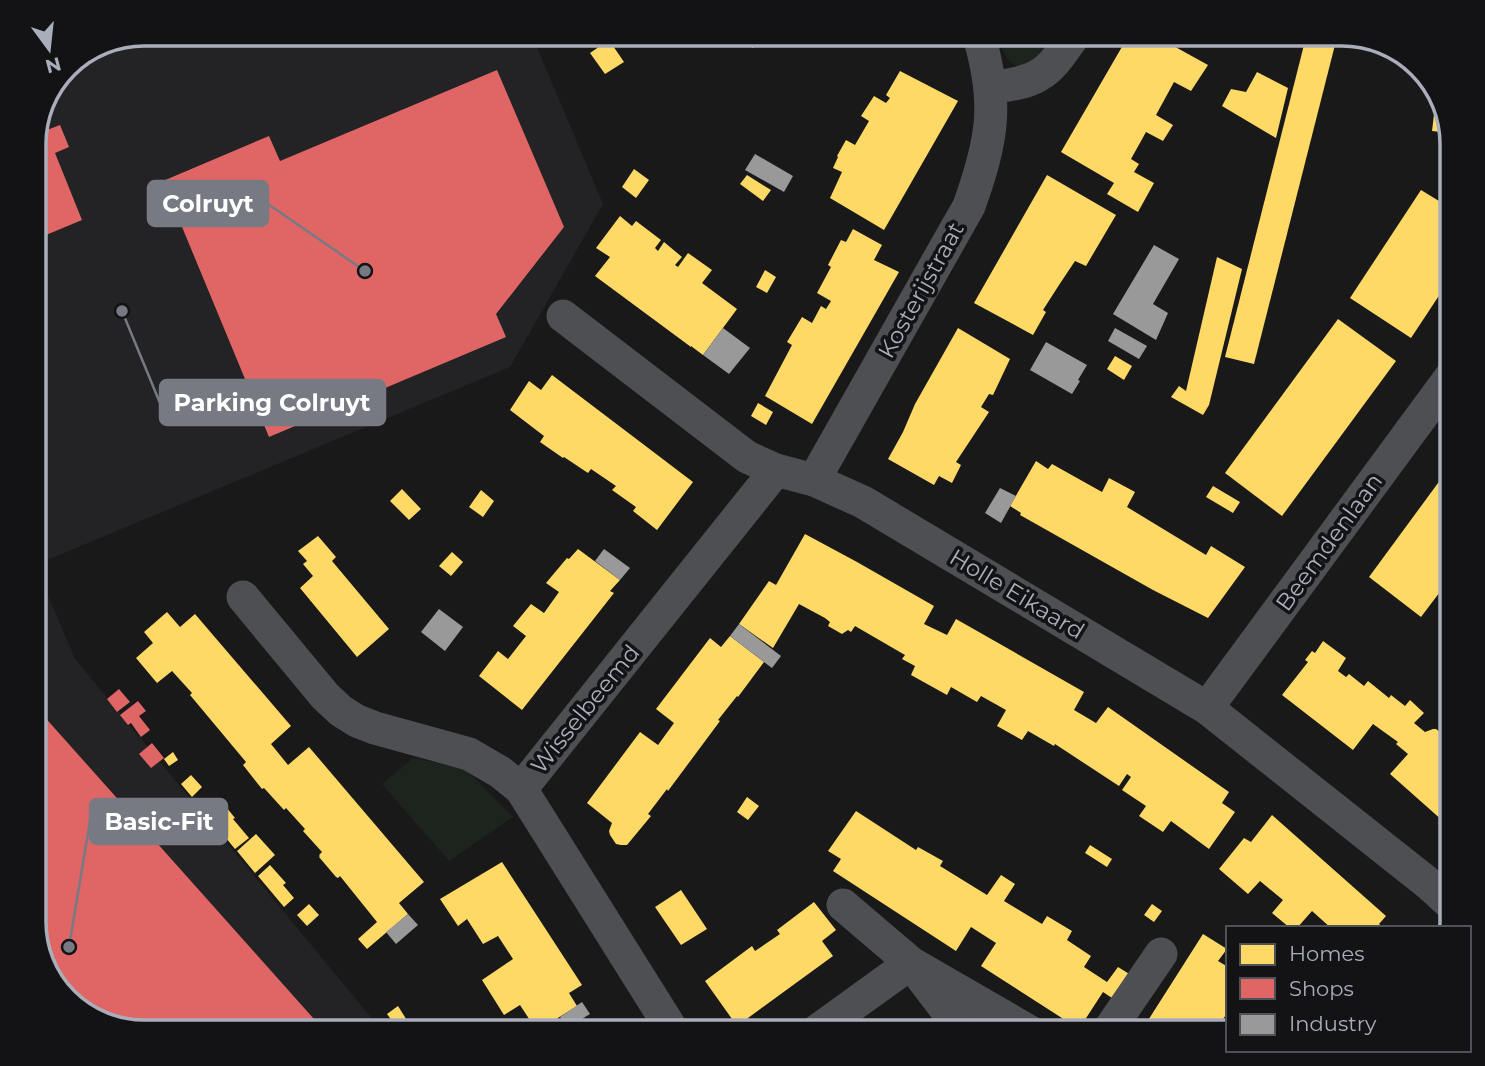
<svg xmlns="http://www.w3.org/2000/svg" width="1485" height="1066" viewBox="0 0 1485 1066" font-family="Montserrat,sans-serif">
  <rect width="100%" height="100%" fill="#19191a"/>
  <polygon fill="#232326" points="143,33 531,33 603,204 510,367 35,565 75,659 384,1033 143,1033 77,1010 48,978 33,930 34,135 70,61"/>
  <g fill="#1d241e">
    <path d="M 997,33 L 1048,33 L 1050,43 L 1047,55 L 1018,67 C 1003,60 1002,47 997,33 Z"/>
    <polygon points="413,758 465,768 513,817 449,861 382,784"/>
  </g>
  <g fill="#ffd966">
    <polygon points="728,33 762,33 753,48"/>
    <polygon points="874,33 909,33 880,46"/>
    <polygon points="1130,33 1150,33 1208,65 1191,91 1174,82 1156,115 1173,125 1163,141 1146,132 1131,159 1139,164 1134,172 1154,183 1138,212 1107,194 1114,183 1061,152"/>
    <polygon points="1178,33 1207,33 1200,46"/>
    <polygon points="1307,33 1338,33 1254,364 1225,357"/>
    <polygon points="609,40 624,62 605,74 590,53"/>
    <polygon points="900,71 958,101 884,230 830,198 842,172 833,168 838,157 837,156 846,140 855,145 869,121 861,116 874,96 886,103 890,98 886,95"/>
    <polygon points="1257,72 1288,88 1276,138 1222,106 1231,89 1246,92"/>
    <polygon points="1437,90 1440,94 1450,133 1432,131"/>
    <polygon points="634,169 649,180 636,198 622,187"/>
    <polygon points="747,175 771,190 763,201 740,184"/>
    <polygon points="1047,175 1116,215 1086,266 1075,261 1059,285 1043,310 1046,312 1033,335 974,303"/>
    <polygon points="1421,190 1452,209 1452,276 1411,338 1350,298"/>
    <polygon points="620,216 632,226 636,221 661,240 655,248 658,251 664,242 682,257 675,265 678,267 688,253 712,270 702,283 737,309 703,355 691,346 691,347 595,276 610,257 596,248"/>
    <polygon points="853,229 882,245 874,260 899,272 812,424 765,396 792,345 787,342 802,317 812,323 821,306 826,309 831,301 817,293 831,267 828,265 841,240 846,242"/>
    <polygon points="1217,257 1242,269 1209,405 1203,415 1171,397 1179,386 1186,391"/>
    <polygon points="765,270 776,277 767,293 756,287"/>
    <polygon points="1338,319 1396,361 1282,516 1225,473"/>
    <polygon points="958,328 1010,359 993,395 989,394 981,407 989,412 956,462 961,465 952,483 939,476 934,485 888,459 903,432 915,404"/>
    <polygon points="1115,356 1132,366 1124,380 1107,369"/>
    <polygon points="552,375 693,482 657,530 633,511 636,507 612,490 616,486 591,469 588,473 564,457 563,458 540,442 544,436 510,410 529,381 541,390"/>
    <polygon points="758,403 773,412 766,425 751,416"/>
    <polygon points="1036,461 1048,469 1052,464 1102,492 1109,478 1135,492 1127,507 1206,555 1211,546 1245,567 1208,618 1153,590 1020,515 1021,513 1010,506"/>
    <polygon points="1452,464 1452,576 1421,617 1369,577"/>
    <polygon points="1213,486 1240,502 1233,513 1206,497"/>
    <polygon points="402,489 421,509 409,520 390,501"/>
    <polygon points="481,490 494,501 483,517 469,507"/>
    <polygon points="805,534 857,562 934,606 924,624 947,635 956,619 1084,692 1074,710 1096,723 1108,707 1229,792 1222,803 1235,812 1209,849 1171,821 1163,832 1139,816 1146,806 1122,790 1131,777 1127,774 1119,786 1055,744 1054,746 1028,731 1022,740 997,726 1006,710 981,696 977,702 951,687 947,695 911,675 915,666 902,659 905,655 855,626 851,632 848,630 842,634 828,626 830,622 825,618 799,604 773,648 739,624 769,581 776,585"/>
    <polygon points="318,536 336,557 332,561 389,629 357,657 300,588 313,576 303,564 307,561 298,551"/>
    <polygon points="578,549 620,580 610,591 614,593 522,710 479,676 498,651 508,659 526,636 513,626 531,604 544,613 559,592 546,583 567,558 569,559"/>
    <polygon points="452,552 463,562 451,576 439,566"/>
    <polygon points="167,612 180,627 195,614 291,726 271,744 288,765 309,747 424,882 399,903 408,914 367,949 358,939 377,922 340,876 338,878 336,877 319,857 320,856 319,855 322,852 303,831 305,829 286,808 284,810 264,788 262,789 243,765 246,762 190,695 192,693 172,671 157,683 136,658 153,643 144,632"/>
    <polygon points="730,636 764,662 738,697 737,696 718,720 720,721 668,791 667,789 648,814 651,816 627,845 621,845 616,844 610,835 609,831 612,823 587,803 640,732 658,745 674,723 656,709 710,638 721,647"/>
    <polygon points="1323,641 1346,658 1338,671 1346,677 1349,674 1364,686 1368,681 1389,698 1391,695 1405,706 1410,700 1424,713 1414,723 1425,732 1433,729 1436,729 1452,742 1452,829 1390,774 1408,754 1396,744 1398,742 1373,724 1353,750 1282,695 1308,662 1305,660 1312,651 1315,653"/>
    <polygon points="173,752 178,760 169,766 164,759"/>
    <polygon points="191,775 202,787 192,797 181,784"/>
    <polygon points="747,797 759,806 748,820 737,812"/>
    <polygon points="222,802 235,818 233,819 249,838 235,849 207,815"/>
    <polygon points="856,811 916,850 918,847 943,861 940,866 987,895 1001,875 1015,884 1004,901 1042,924 1047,916 1072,931 1067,940 1091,956 1084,967 1107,982 1118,967 1131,975 1115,1000 1103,992 1079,1029 981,966 996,943 971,927 956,951 833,871 841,859 828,851"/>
    <polygon points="1272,815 1386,916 1379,924 1384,928 1331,928 1312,911 1297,928 1290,928 1272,913 1283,900 1260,881 1248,894 1219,869 1244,838 1251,842"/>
    <polygon points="256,834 275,855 255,873 237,851"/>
    <polygon points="1090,845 1112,859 1107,867 1085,853"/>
    <polygon points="502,862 582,985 569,993 577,1006 537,1031 520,1005 504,1015 482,980 513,959 498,936 483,944 467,919 458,926 440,899"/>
    <polygon points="270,865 286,883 283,885 294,898 284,907 258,876"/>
    <polygon points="681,890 707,929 681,945 655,907"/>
    <polygon points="814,902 836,930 822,941 833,956 737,1026 705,981 752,946 755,951 780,934 777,930"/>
    <polygon points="309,904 319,915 307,926 297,915"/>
    <polygon points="1152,904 1162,911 1154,922 1144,915"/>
    <polygon points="1203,934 1227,949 1218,961 1228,967 1228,982 1225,985 1228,986 1228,1012 1216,1029 1217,1030 1215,1033 1140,1033"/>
    <polygon points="398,1006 408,1022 397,1028 387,1014"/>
  </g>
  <g fill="#e06666">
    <polygon points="497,70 564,227 496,314 506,337 269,437 163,181 269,136 280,161"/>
    <polygon points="60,125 69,147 55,153 82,220 34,240 34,135"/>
    <polygon points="119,689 130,702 117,712 107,699"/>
    <polygon points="138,701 146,711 139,716 150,730 141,737 131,723 128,725 120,715"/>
    <polygon points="33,704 322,1028 321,1033 143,1033 77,1010 48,978 33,930"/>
    <polygon points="152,743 164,758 151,768 139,754"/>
  </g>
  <g fill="#999">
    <polygon points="755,154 793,176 784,192 745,170"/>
    <polygon points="1154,245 1179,259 1153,304 1168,313 1156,340 1113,314"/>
    <polygon points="723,328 750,348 729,374 703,355"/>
    <polygon points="1115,328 1147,346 1139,359 1108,341"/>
    <polygon points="1046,342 1087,365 1078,380 1080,381 1072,394 1030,370"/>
    <polygon points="1000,488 1016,496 1001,523 985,513"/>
    <polygon points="604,549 630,568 620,580 595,561"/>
    <polygon points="439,609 463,627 445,651 421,632"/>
    <polygon points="739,624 781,656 772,668 730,636"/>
    <polygon points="408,914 418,925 396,944 386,932"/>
    <polygon points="582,1002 590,1014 567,1028 560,1017"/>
  </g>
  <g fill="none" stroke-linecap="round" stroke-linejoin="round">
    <g stroke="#4d4f53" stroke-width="33">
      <path d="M 990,88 C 1006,85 1025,84 1039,75 C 1055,66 1065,47 1076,33"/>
      <polyline points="563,316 747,457 776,470 814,480 863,502 1207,708 1429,884 1452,905"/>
      <path d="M 814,480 L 969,206 C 993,139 999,102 978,33"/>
      <polyline points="243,597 325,696 341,711 357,721 375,728 469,754 500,772 521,789"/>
      <polyline points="1207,708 1452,375"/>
      <polyline points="843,905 911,963 1032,1033"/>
      <polyline points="919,974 964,1033"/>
      <polyline points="674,1033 521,789 776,470"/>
      <polyline points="814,1033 911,963"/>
      <polyline points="1107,1033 1161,954"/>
    </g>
  </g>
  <g text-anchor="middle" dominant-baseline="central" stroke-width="7" stroke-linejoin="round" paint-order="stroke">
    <g font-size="23" fill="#aaaebb" stroke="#131316">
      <text transform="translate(921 290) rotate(-61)">Kosterijstraat</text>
      <text transform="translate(1329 542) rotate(-54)">Beemdenlaan</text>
      <text transform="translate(1017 594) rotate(31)">Holle Eikaard</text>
      <text transform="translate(585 709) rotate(-51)">Wisselbeemd</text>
    </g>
  </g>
  <path d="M0 0H1485V1066H0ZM144 46H1342A98 98 0 0 1 1440 144V922A98 98 0 0 1 1342 1020H144A98 98 0 0 1 46 922V144A98 98 0 0 1 144 46Z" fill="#131316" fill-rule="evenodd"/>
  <path fill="none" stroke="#aaaebb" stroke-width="3.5" d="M144 46H1342A98 98 0 0 1 1440 144V922A98 98 0 0 1 1342 1020H144A98 98 0 0 1 46 922V144A98 98 0 0 1 144 46Z"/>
  <path fill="none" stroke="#777a83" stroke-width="2.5" d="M365 271L268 204M122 311L160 403M69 947L90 821"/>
  <g fill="#777a83" stroke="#131316" stroke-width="2.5">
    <circle cx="365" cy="271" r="7"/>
    <circle cx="122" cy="311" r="7"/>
    <circle cx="69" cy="947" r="7"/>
  </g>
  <g fill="#777a83" stroke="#777a83" stroke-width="2.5">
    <rect x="148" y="181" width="120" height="45" rx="7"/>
    <rect x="160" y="380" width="225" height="45" rx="7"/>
    <rect x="90" y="799" width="137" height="45" rx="7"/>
  </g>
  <g font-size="24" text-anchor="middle" font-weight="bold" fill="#fff">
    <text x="208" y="212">Colruyt</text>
    <text x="272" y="411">Parking Colruyt</text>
    <text x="159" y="830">Basic-Fit</text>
  </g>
  <rect x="1226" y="926" width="245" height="126" fill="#131316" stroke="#4f5158" stroke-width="2"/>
  <rect x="1240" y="944" width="35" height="21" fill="#ffd966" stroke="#4f5158" stroke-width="2"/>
  <text x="1289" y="961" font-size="21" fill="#aaaebb">Homes</text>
  <rect x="1240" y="978" width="35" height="21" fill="#e06666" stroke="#4f5158" stroke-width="2"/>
  <text x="1289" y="996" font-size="21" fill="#aaaebb">Shops</text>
  <rect x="1240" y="1014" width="35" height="21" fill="#999999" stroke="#4f5158" stroke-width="2"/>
  <text x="1289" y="1031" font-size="21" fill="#aaaebb">Industry</text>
  <g transform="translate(49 49) rotate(165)" stroke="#131316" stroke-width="5" paint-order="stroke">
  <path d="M0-5L12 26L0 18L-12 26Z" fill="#aaaebb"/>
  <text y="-10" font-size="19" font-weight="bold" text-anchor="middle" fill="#aaaebb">N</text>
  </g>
</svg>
